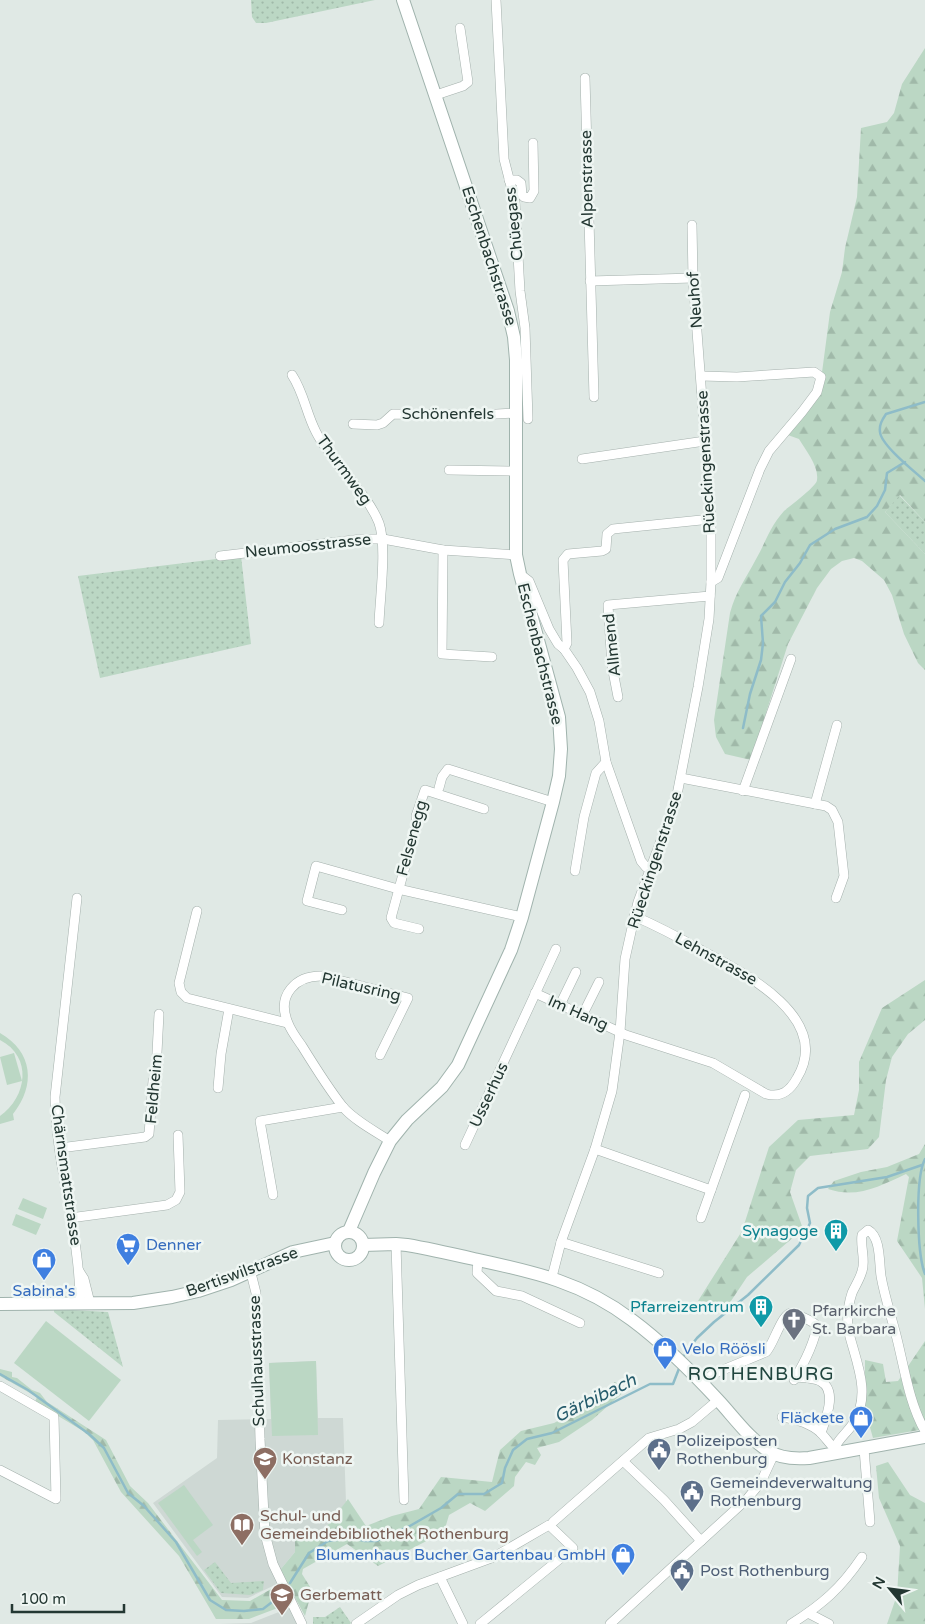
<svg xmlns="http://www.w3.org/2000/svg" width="925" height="1624" viewBox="0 0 925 1624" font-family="'Varela Round',sans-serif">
  <defs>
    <pattern id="green-dots" width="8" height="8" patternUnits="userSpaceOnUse" patternTransform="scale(1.25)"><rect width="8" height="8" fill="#bbd7c4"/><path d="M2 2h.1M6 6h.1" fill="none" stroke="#a0b9a9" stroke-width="1.8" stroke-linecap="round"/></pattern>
    <pattern id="forest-firs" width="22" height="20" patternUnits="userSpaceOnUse" patternTransform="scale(1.25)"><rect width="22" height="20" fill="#bbd7c4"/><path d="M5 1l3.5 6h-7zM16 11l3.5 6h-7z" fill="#a0b9a9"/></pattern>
  </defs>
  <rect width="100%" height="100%" fill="#e0e9e5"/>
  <g fill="#ced8d4">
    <polygon points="316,1361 318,1418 343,1418 346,1502 323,1531 295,1540 295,1552 280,1570 283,1575 277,1584 248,1598 222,1597 153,1503 217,1458 218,1420 271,1419 269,1363"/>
    <polygon points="289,1608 298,1624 220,1624 251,1623"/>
  </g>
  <g fill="url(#green-dots)">
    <polygon points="251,0 375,0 266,23 256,23 252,17"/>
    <polygon points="899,495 925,522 925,554 885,512"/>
    <polygon points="241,556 251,644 100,678 78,576"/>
    <polygon points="54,1309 108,1312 123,1367 54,1312"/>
    <polygon points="215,1562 231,1583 264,1581 263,1590 250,1595 221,1593 204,1570"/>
    <polygon points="340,1607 351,1623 350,1624 313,1624 313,1617 325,1617"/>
  </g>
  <g fill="url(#forest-firs)">
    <path d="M 925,48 L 925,522 L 900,495 L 885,512 L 925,554 L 925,670 L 918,663 L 904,634 L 892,595 L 884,580 L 862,561 L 854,558 L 842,561 L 831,569 L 817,588 L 788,644 L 751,760 L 725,754 L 716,737 L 714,720 L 730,613 C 736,591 745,580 755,561 C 766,542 769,528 784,511 C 791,505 817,486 817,480 C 819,466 806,451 799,439 L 785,434 L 821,380 L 830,312 L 842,272 L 845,248 L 857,197 L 861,128 L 887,122 L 894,113 L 902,84 Z"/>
    <polygon points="925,980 925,1020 908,1034 892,1057 886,1080 879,1137 868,1149 810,1156 796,1170 790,1192 803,1229 747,1277 729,1304 698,1301 742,1231 769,1147 798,1120 854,1115 859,1090 859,1062 882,1008"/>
    <path d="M 925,1144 L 925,1309 L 922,1278 L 897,1241 L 909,1177 L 906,1174 C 880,1186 857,1199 828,1189 L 834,1181 L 861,1172 L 887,1167 L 919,1154 Z"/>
    <polygon points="925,1341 925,1429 873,1438 865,1410 865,1360 883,1364 886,1382 898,1381"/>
    <polygon points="0,1369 12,1372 12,1377 17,1378 32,1390 40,1393 47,1402 55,1407 106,1440 130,1486 148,1503 222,1600 250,1601 280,1584 291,1603 249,1619 216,1619 179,1556 121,1492 93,1440 83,1431 35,1402 37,1397 0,1376"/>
    <polygon points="615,1382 627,1389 592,1420 559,1442 537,1448 541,1455 535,1465 526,1462 515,1477 514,1486 485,1511 470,1503 449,1515 444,1532 378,1566 347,1544 303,1569 302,1574 312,1590 305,1616 280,1570 295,1552 295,1540 304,1538 323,1531 348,1499 366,1526 392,1516 419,1509 441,1477 492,1482 500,1450 521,1431 554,1423 586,1406"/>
    <polygon points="888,1462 910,1495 925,1503 925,1624 887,1624 897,1595 900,1546 879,1498 876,1466"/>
  </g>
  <g fill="#bbd7c4">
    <path d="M 0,1033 C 33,1052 36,1085 13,1114 L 14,1120 L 0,1124 L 0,1116 C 27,1097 33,1057 0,1040 Z"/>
    <polygon points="14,1053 22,1081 7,1085 0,1057"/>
    <polygon points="23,1198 47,1208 43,1219 18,1209"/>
    <polygon points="16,1214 41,1224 36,1235 12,1225"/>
    <polygon points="46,1321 121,1380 89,1421 14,1363"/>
    <polygon points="316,1361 318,1435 272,1436 269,1363"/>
    <polygon points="184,1485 213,1525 193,1540 202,1552 197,1556 158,1503"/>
  </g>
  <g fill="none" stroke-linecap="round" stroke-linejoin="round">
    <g stroke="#8ebcc8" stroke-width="2.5">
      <path d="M 925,402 L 886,414 C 882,420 879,425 880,432 C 881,445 914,471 925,481"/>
      <polyline points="743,728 750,694 761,660 763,643 761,616 775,602 785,582 800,563 810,545 835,529 867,517 877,506 885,490 887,473 905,462"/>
      <path d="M 925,1159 C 915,1178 917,1254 925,1274"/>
      <polyline points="683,1358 686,1352 697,1338 714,1322 748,1295 799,1245 810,1223 807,1208 808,1196 818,1188 887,1177 922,1165"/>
      <polyline points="0,1374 28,1390 89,1434 104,1448 128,1493 144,1506 176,1542 210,1600 226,1610 244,1611 263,1609 280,1596"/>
      <polyline points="290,1583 309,1553 328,1541 352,1538 365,1541 376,1541 408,1527 441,1508 458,1494 484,1494 502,1483 505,1468 513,1450 527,1439 552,1433 650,1384 673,1384 680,1366"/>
    </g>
    <defs>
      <g id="street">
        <polyline points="496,0 504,159 515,202 520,291 525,328 528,419"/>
        <polyline points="585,78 594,397"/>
        <polyline points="436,95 463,86 468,82 460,28"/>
        <polyline points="509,180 517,180 521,183 522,195 524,197 530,198 534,191 533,143"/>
        <polyline points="590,281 693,278"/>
        <path d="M 292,375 C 304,393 306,413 316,432 C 331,462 367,492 379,523 C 387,546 380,597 379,623"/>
        <polyline points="701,376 737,377 814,372 821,377 817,392 802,412 769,451 760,469 718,578 711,582"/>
        <polyline points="353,424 377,425 383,423 393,414 479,415 516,413"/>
        <polyline points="582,459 705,441"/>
        <polyline points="449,470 515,471"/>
        <polyline points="443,550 442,654 492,657"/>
        <polyline points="220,556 362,539 383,539 443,550 516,555"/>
        <polyline points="520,574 529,581 549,629 558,644 564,649 577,668 590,692 599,721 606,762 641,861 646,867 651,869"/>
        <polyline points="564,649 567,643 563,560 568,554 602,551 606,549 607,534 613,529 711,519"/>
        <polyline points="618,697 612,666 608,605 710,596"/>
        <polyline points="681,778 826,806 832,810 838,822 844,876 836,898"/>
        <polyline points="439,788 442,777 448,769 553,802"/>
        <polyline points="743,791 791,659"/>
        <polyline points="815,804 837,725"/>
        <polyline points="575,871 584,817 596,773 606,762"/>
        <path d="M 77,898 L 55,1097 C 56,1166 80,1234 80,1303"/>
        <polyline points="342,910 307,901 316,866 398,889 522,917"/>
        <polyline points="197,911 179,983 181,992 187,998 287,1023"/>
        <polyline points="419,929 394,923 391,918 417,823 416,816 425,790 484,809"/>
        <path d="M 535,993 L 626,1035 L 713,1063 L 766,1094 C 781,1098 790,1091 797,1078 C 834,1017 741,971 699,949 C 678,937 657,926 634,916"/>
        <polyline points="560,1005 576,972"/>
        <polyline points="582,1016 599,982"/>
        <path d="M 380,1055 L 408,998 L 323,976 C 296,975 276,995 288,1023 C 291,1031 297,1039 302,1046 C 315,1067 328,1088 343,1107 C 355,1121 375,1131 390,1141"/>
        <polyline points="218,1088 221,1054 229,1009"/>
        <polyline points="465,1145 556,949"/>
        <polyline points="60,1148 145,1137 149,1134 153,1081 156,1072 159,1014"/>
        <polyline points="595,1149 711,1190"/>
        <polyline points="273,1195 260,1121 343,1107"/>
        <polyline points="70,1218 167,1205 176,1200 180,1192 178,1135"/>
        <polyline points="701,1218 745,1095"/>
        <polyline points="561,1242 659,1273"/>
        <polyline points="396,1244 404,1500"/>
        <polyline points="478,1260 477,1273 496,1291 522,1296 580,1323"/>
        <polyline points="79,1271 84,1279 90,1303"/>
        <polyline points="248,1272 252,1277 256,1293 260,1439 265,1534 273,1564 302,1624"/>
        <polyline points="552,1277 561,1242 595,1149 612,1091 620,1032 625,959 631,932 638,902 676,800 698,687 709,619 711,582 711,519 693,278 692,225"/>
        <path d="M 796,1377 C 804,1378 813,1378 820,1381 C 838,1390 826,1418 821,1433"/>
        <path d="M 703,1383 L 713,1374 L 766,1352 C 774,1344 782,1312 792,1313 C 795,1313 798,1315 800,1316 C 806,1319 813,1321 817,1326 C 814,1344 803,1365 794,1380"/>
        <polyline points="0,1386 54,1417 56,1499 0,1470"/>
        <path d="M 782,1417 C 795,1419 810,1423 820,1432 C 825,1437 829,1443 834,1448"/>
        <polyline points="864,1449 870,1522"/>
        <path d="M 834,1454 C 834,1441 848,1433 854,1422 C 872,1392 855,1360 848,1329 C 847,1317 848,1305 852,1293 C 855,1286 860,1279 862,1271 C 866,1261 860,1246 862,1235 L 868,1230 C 881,1237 879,1263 881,1276 C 885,1299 893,1321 898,1343 C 905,1372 910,1405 925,1431"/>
        <polyline points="623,1461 664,1500 701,1541"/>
        <polyline points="553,1522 649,1438 679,1429 692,1422 718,1400"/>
        <polyline points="440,1577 463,1624"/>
        <polyline points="808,1613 829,1624"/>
        <polyline points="356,1624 398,1595 418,1585 494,1557 549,1525 573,1548 480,1624"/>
        <polyline points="610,1624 747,1499 761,1482 774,1454"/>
        <path d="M 791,1624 C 823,1604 841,1588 862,1557"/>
      </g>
      <g id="secondary">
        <polyline points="349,1231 374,1173 390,1141 407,1120 442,1087 458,1065 511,950 522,917 553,802 559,776 561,749 559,717 520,574 516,555 516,360 514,337 508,311 403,0"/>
        <circle cx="349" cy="1246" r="14"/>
        <path d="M 363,1245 L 396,1244 L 407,1245 C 430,1249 452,1254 474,1259 C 534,1272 582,1282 632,1320 C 663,1343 692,1372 718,1400 C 733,1416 750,1440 769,1451 C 781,1459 796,1459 809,1458 L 925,1437"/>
        <polyline points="0,1304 133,1303 172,1297 198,1291 231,1280 293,1252 335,1243"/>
      </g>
    </defs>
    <use href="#street" stroke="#a4b0ac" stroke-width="10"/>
    <use href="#secondary" stroke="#a0b3ad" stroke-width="14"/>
    <use href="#street" stroke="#fff" stroke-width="9"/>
    <use href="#secondary" stroke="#fff" stroke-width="12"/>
  </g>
  <defs>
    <symbol id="building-pin" viewBox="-11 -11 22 30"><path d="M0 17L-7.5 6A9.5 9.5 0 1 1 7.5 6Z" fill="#0f9aa8" stroke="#eff6f3"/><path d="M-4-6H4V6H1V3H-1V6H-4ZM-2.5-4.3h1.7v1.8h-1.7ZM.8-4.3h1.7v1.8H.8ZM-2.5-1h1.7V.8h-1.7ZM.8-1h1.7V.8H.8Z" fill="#fff"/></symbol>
    <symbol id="supermarket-pin" viewBox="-11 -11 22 30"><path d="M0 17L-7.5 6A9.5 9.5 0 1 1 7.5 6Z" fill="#3f7fe0" stroke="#eff6f3"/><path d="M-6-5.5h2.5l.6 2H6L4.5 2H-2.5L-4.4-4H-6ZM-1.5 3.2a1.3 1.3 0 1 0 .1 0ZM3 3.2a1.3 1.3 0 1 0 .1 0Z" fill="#fff"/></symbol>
    <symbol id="shop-pin" viewBox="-11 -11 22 30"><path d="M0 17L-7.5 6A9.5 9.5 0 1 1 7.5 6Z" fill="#3f7fe0" stroke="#eff6f3"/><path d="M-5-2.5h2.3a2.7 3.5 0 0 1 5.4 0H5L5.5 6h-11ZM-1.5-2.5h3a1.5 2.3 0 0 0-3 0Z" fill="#fff"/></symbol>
    <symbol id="church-pin" viewBox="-11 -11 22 30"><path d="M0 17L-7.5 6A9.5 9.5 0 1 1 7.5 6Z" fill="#6b7280" stroke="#eff6f3"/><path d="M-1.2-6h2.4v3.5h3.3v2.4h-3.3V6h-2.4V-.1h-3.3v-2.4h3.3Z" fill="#fff"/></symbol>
    <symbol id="civic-pin" viewBox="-11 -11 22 30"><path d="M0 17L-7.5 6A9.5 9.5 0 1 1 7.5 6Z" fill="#5c6f8a" stroke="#eff6f3"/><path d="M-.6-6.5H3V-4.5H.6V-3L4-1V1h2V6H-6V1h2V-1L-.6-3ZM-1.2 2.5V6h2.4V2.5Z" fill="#fff"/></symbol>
    <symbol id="school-pin" viewBox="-11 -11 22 30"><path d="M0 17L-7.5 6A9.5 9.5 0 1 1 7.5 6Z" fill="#8d6e63" stroke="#eff6f3"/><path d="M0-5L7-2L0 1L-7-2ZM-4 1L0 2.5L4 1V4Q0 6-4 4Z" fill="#fff"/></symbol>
    <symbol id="library-pin" viewBox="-11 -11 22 30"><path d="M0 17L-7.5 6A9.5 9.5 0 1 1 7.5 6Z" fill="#8d6e63" stroke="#eff6f3"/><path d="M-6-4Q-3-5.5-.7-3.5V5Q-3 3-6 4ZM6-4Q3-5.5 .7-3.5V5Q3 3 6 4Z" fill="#fff"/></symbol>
  </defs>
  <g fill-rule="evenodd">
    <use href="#building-pin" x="822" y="1217" width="28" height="38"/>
    <use href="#supermarket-pin" x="114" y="1231" width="28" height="38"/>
    <use href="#shop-pin" x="30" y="1246" width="28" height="38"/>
    <use href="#building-pin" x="747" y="1293" width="28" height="38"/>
    <use href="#church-pin" x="780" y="1306" width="28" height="38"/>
    <use href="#shop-pin" x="651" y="1335" width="28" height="38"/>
    <use href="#shop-pin" x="847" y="1404" width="28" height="38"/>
    <use href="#civic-pin" x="645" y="1436" width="28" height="38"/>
    <use href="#school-pin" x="251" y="1445" width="28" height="38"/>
    <use href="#civic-pin" x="678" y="1478" width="28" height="38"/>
    <use href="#library-pin" x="228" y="1511" width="28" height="38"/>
    <use href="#shop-pin" x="609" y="1541" width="28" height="38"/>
    <use href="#civic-pin" x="668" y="1557" width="28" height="38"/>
    <use href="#school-pin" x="268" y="1581" width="28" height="38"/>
  </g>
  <g text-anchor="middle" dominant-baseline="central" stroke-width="5" stroke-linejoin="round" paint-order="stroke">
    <g font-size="16" fill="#233732" stroke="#eff6f3">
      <text transform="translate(587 179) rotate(-91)">Alpenstrasse</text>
      <text transform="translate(514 224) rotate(-96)">Chüegass</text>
      <text transform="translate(489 256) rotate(72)">Eschenbachstrasse</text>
      <text transform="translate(695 300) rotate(-94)">Neuhof</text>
      <text x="448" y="414">Schönenfels</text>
      <text transform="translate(706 462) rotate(-93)">Rüeckingenstrasse</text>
      <text transform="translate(344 470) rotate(54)">Thurmweg</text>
      <text transform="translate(308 546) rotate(-6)">Neumoosstrasse</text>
      <text transform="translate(612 645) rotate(-96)">Allmend</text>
      <text transform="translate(540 654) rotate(76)">Eschenbachstrasse</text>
      <text transform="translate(412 838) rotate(-75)">Felsenegg</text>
      <text transform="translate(655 860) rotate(-72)">Rüeckingenstrasse</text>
      <text transform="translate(716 959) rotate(29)">Lehnstrasse</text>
      <text transform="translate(361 987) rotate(13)">Pilatusring</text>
      <text transform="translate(578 1013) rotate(24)">Im Hang</text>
      <text transform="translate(154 1089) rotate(-85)">Feldheim</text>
      <text transform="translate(489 1095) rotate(-65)">Usserhus</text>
      <text transform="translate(66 1175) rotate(82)">Chärnsmattstrasse</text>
      <text transform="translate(242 1272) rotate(-20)">Bertiswilstrasse</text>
      <text transform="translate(257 1361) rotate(-92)">Schulhausstrasse</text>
    </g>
    <g font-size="16" fill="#0d838f" stroke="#eff6f3" text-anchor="end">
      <text x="818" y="1231">Synagoge</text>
      <text x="744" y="1307">Pfarreizentrum</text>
    </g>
    <g font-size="16" fill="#366cbe" stroke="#eff6f3" text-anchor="start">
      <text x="146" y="1245">Denner</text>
      <text x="44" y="1291" text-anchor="middle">Sabina's</text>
      <text x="682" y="1349">Velo Röösli</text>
      <text x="844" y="1418" text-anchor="end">Fläckete</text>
      <text x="606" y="1555" text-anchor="end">Blumenhaus Bucher Gartenbau GmbH</text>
    </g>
    <g font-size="16" fill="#5b616d" stroke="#eff6f3" text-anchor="start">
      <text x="812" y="1311">Pfarrkirche<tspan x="812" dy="18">St. Barbara</tspan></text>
    </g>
    <g font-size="16" fill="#4e5e75" stroke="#eff6f3" text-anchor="start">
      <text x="676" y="1441">Polizeiposten<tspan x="676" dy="18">Rothenburg</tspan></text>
      <text x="710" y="1483">Gemeindeverwaltung<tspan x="710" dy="18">Rothenburg</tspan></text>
      <text x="700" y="1571">Post Rothenburg</text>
    </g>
    <g font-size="16" fill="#785e54" stroke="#eff6f3" text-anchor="start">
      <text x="282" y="1459">Konstanz</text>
      <text x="260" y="1516">Schul- und<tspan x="260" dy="18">Gemeindebibliothek Rothenburg</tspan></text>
      <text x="300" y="1595">Gerbematt</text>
    </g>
    <g font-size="18" font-style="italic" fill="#255b6b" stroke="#eff6f3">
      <text transform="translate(595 1398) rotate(-26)">Gärbibach</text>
    </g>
    <g font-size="19" letter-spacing="1" fill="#21463f" stroke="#eff6f3">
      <text x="761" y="1374">ROTHENBURG</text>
    </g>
  </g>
  <g transform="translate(890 1589) rotate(299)" stroke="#eff6f3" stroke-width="4" paint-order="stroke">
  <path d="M0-4L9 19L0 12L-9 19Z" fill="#233732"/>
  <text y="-8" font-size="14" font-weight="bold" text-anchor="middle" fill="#233732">N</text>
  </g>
  <path d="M12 1604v8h112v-8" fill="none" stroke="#233732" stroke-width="2.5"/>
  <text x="20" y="1604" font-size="15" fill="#233732" stroke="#eff6f3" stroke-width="4" paint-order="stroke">100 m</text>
</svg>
